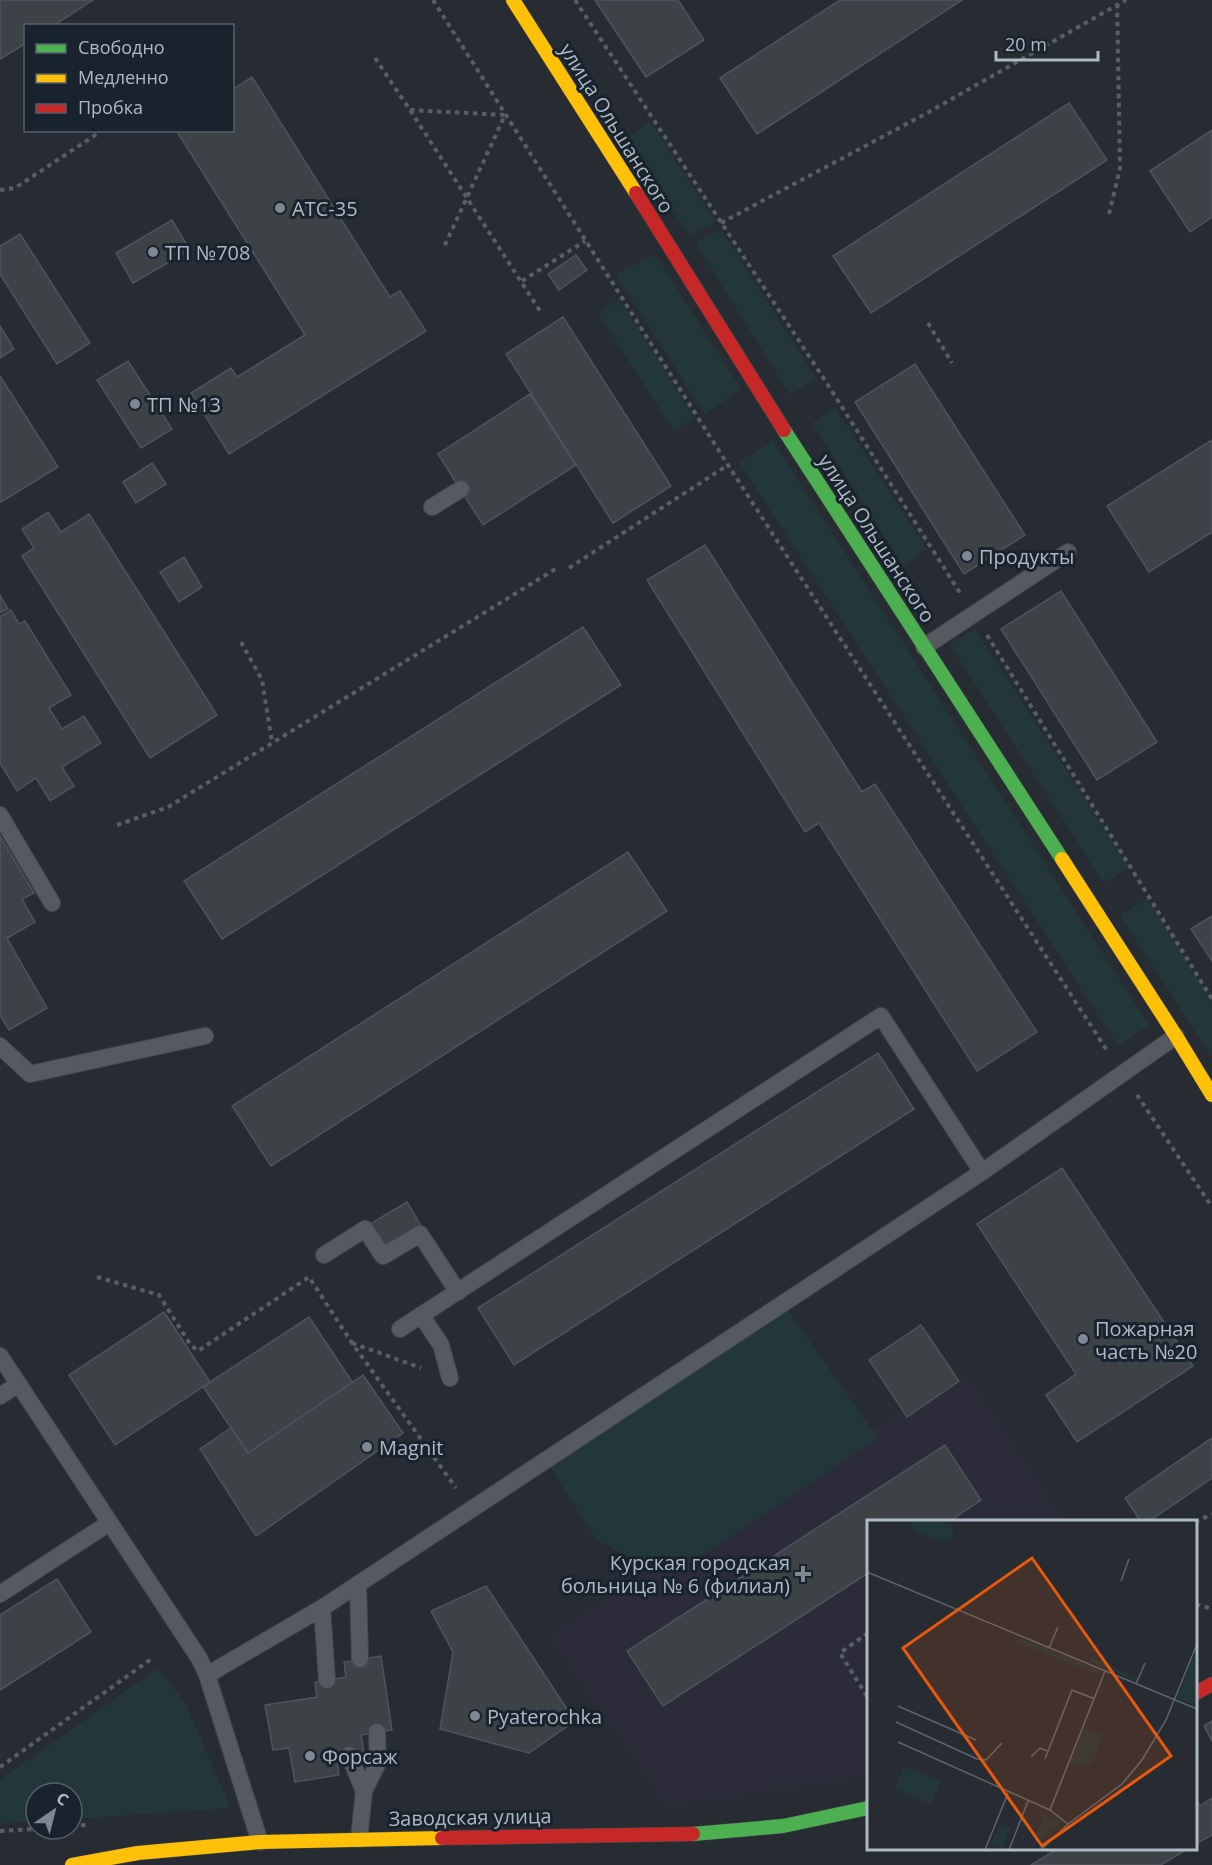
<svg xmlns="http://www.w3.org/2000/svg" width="1212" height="1865" viewBox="0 0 1212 1865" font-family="'Open Sans',sans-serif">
  <rect width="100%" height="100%" fill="#262c32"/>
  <polygon fill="#2b2b39" points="963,1372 1064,1521 868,1522 868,1776 683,1804 666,1805 550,1637"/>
  <g fill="#233738">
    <polygon points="650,121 716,222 689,235 625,140"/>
    <polygon points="721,229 816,378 790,395 695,242"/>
    <polygon points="655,254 741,389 705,414 615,274"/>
    <polygon points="619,299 695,418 674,431 598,313"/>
    <polygon points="835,408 927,549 903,566 812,423"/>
    <polygon points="773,441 1149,1025 1118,1046 739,462"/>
    <polygon points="975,629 1130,868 1104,883 949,644"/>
    <polygon points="1147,899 1212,1001 1212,1058 1120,915"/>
    <polygon points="787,1309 878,1438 678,1572 622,1554 596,1539 550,1467"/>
    <polygon points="158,1668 184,1701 231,1808 72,1819 72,1793 36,1793 36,1821 0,1824 0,1780"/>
  </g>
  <g fill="#3d4247" stroke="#4d545a" stroke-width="1.5">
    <polygon points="0,0 93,0 53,26 26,26 26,43 0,59"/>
    <polygon points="595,0 678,0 704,40 646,77"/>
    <polygon points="840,0 962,0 757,134 720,78"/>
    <polygon points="252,77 390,297 400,291 426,331 229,454 191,393 231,368 237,377 305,335 176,130 232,130 232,90"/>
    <polygon points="1069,103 1107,160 871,313 833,256"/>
    <polygon points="1212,130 1212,217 1190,232 1150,171"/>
    <polygon points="172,220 190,250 133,283 116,253"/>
    <polygon points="20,234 90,343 57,364 0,274 0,246"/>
    <polygon points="576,255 587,270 559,290 548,274"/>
    <polygon points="563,317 671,486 613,523 506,354"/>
    <polygon points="0,326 14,349 0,358"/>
    <polygon points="128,361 172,429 141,448 97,380"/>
    <polygon points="915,364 1025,535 964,574 855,402"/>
    <polygon points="0,376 58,467 1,502 0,501"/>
    <polygon points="530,394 576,465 483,525 438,454"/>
    <polygon points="1212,440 1212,532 1149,572 1107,506"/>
    <polygon points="152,463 166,484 136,503 123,482"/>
    <polygon points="48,512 61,532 89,514 217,715 150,758 22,556 34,548 22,529"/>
    <polygon points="705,545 862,792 875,784 1037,1032 977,1071 819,823 805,832 647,580"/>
    <polygon points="184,557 202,587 179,602 160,572"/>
    <polygon points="1061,591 1157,742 1097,780 1001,629"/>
    <polygon points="0,595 8,609 0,613"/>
    <polygon points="11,610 19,624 25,621 71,695 49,708 62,729 84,716 101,743 62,767 74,786 50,801 36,778 17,791 0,763 0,617"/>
    <polygon points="583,627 621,685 222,939 184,881"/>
    <polygon points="0,836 34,893 22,899 35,922 7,938 47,1008 9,1030 0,1015"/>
    <polygon points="628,852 667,911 271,1166 232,1106"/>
    <polygon points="1212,916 1212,961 1191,929"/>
    <polygon points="878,1053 914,1109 514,1365 478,1308"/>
    <polygon points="1062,1168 1193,1366 1077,1442 1046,1395 1076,1374 977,1224"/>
    <polygon points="407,1202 421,1226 384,1247 370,1224"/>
    <polygon points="164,1312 210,1382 115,1445 69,1375"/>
    <polygon points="309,1317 353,1383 248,1453 204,1388 210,1382"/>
    <polygon points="921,1325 959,1381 907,1417 869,1360"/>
    <polygon points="363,1375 403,1433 256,1536 200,1449 231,1428 248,1453"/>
    <polygon points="1212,1438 1212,1478 1148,1522 1141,1522 1125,1498"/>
    <polygon points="945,1445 981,1500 948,1522 868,1522 868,1573 663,1706 627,1651"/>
    <polygon points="57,1579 91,1632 0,1690 0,1615"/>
    <polygon points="486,1586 575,1721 529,1753 440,1729 453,1652 431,1611"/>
    <polygon points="381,1656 392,1730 361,1735 364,1752 336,1757 339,1775 295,1782 289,1748 273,1750 265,1705 317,1697 315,1682 346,1677 344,1662"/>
    <polygon points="1212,1721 1212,1741 1204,1726"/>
    <polygon points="1212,1798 1212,1835 1196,1844 1196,1799 1200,1806"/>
    <polygon points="1059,1848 1189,1848 1161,1865 1031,1865"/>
  </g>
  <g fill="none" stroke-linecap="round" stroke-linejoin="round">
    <defs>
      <g id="lane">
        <polyline points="432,507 461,489"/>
        <polyline points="924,647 1068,552"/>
        <polyline points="0,815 52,903"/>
        <polyline points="0,1046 30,1074 205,1036"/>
        <polyline points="324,1255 365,1229 383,1256 420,1234 458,1292"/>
        <polyline points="421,1315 441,1345 450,1378"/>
        <polyline points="400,1329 881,1016 982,1172"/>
        <polyline points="0,1356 199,1658 207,1675"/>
        <polyline points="0,1396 19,1384"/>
        <polyline points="358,1584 360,1659"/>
        <polyline points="0,1594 109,1523"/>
        <polyline points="322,1608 327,1680"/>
        <polyline points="349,1755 364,1791"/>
        <polyline points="359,1839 364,1791 378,1763 377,1732"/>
        <polyline points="260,1842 207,1675 322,1608 982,1172 1176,1036"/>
      </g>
      <g id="fast">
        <polyline points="784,430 1062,859"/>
        <polyline points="693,1834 783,1826 868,1808"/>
      </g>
      <g id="slow">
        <polyline points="513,0 636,193"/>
        <polyline points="1062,859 1176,1036 1212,1095"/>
        <polyline points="72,1865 138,1853 260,1842 442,1838"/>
      </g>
      <g id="jam">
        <polyline points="636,193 784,430"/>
        <polyline points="1196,1693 1212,1684"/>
        <polyline points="442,1838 693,1834"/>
      </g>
    </defs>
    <use href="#lane" stroke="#44484d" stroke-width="18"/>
    <use href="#fast" stroke="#44484d" stroke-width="15"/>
    <use href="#slow" stroke="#44484d" stroke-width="15"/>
    <use href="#jam" stroke="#44484d" stroke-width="15"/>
    <g stroke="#585f64" stroke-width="4" stroke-dasharray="4.5 4.5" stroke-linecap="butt">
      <polyline points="433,0 728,465 1108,1052"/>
      <polyline points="575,0 828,385 960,593"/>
      <polyline points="375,58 410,110 540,311"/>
      <polyline points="410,110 505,115 444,247"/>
      <polyline points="0,190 15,188 100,132"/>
      <polyline points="1109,214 1120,168 1117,0"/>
      <polyline points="721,223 927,113 1126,0"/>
      <polyline points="522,281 585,241"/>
      <polyline points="928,323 952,363"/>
      <polyline points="569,568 728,465"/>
      <polyline points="987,635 1212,999"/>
      <polyline points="241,642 262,680 272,742"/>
      <polyline points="117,825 168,807 557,568"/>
      <polyline points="1137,1095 1212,1207"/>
      <polyline points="97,1277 159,1295 190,1344 198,1351 309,1277 352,1343 456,1488"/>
      <polyline points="352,1343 421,1368"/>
      <polyline points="1195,1522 1212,1514"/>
      <polyline points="1196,1604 1212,1609"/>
      <polyline points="868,1633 840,1653 868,1698"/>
      <polyline points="0,1767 154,1657"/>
      <polyline points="72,1826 86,1825"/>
      <polyline points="0,1831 36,1829"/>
    </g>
    <use href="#lane" stroke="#555a61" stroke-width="16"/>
    <use href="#fast" stroke="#4caf50" stroke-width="14"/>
    <use href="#slow" stroke="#ffc107" stroke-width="14"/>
    <use href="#jam" stroke="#c62828" stroke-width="14"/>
  </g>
  <g fill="#7e8892" stroke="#19232d" stroke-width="2">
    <circle cx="280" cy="208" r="6"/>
    <circle cx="153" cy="252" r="6"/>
    <circle cx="135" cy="404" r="6"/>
    <circle cx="967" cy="556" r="6"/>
    <circle cx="1083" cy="1339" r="6"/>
    <circle cx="367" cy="1447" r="6"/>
    <path d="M800 1565h6v6h6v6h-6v6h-6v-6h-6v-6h6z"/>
    <circle cx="475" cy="1716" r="6"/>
    <circle cx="310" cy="1756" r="6"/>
  </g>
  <g text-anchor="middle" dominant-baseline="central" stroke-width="6" stroke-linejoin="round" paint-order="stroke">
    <g font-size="20" fill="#aeb9c5" stroke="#19232d">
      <text transform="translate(617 128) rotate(58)">улица Ольшанского</text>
      <text transform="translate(877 538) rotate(57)">улица Ольшанского</text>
      <text transform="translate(470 1817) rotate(-1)">Заводская улица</text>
    </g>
    <g font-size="20" fill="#aeb9c5" stroke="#19232d" text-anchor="start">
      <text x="292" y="208">АТС-35</text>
      <text x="165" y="252">ТП №708</text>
      <text x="147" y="404">ТП №13</text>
      <text x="979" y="556">Продукты</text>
      <text x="1095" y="1328">Пожарная<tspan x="1095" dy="23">часть №20</tspan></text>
      <text x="379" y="1447">Magnit</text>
      <text x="790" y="1562" text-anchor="end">Курская городская<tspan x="790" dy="23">больница № 6 (филиал)</tspan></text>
      <text x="487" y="1716">Pyaterochka</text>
      <text x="322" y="1756">Форсаж</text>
    </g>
  </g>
  <g transform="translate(867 1520)">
    <rect width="330" height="330" fill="#262c32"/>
    <path d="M 42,0 L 70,0 L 84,6 L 86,15 L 83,20 L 74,21 L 47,10 ZM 151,117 L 234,151 L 233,156 L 149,122 ZM 330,128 L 330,186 L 310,178 ZM 225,138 L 272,158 L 270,161 L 223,142 ZM 217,208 L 236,215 L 225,244 L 214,247 L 204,243 ZM 36,246 L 73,261 L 64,284 L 28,269 ZM 177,293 L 195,303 L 165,327 ZM 132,304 L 143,309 L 135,328 L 124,323 Z" fill="#233738"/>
    <path fill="none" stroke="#5c646d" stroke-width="1.5" d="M 0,52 L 330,189M 254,61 L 262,39M 182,128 L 191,107M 269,164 L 278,143M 31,186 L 109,220M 29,202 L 110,239 L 119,240 L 135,223M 31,222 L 183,290M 164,237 L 173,228 L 181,231M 178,239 L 205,170 L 228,179M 201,304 L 183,290 L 238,151M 118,330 L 141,273M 142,330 L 161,281M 174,330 L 201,304 L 255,264 L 275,240 L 299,200 L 330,124"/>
    <path fill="#e8590c" fill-opacity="0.15" stroke="#e8590c" stroke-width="3" d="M 165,38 L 304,236 L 175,326 L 36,128 Z"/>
    <rect width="330" height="330" fill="none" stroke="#aeb9c5" stroke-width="3"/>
  </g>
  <rect x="24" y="24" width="210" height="108" fill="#19232d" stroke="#555f6a" stroke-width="1.5"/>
  <rect x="36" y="44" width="30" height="9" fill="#4caf50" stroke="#555f6a" stroke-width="1.5"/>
  <text x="78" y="54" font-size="18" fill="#aeb9c5">Свободно</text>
  <rect x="36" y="74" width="30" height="9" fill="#ffc107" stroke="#555f6a" stroke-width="1.5"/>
  <text x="78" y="84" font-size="18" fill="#aeb9c5">Медленно</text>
  <rect x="36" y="104" width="30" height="9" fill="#c62828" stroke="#555f6a" stroke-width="1.5"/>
  <text x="78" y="114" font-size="18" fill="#aeb9c5">Пробка</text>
  <g transform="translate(54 1811) rotate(35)"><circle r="28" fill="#19232d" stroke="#555f6a" stroke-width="1.5"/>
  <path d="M0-4.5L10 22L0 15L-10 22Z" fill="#7e8892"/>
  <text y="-9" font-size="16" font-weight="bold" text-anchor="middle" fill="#aeb9c5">С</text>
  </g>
  <path d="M996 51v9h102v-9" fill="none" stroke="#aeb9c5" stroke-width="3"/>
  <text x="1005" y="51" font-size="18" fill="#aeb9c5" stroke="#19232d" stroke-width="4.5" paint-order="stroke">20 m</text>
</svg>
